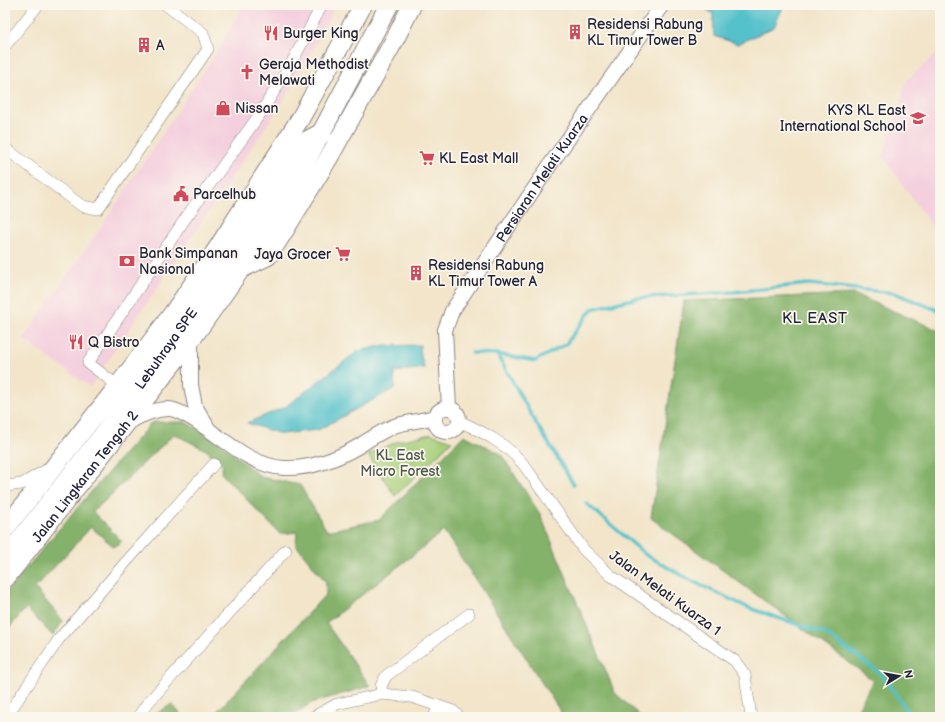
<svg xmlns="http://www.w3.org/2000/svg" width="945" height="722" viewBox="0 0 945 722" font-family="'Balsamiq Sans',sans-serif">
  <rect width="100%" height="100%" fill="#fbf7ec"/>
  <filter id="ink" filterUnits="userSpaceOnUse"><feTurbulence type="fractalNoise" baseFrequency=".025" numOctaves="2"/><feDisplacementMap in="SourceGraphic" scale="8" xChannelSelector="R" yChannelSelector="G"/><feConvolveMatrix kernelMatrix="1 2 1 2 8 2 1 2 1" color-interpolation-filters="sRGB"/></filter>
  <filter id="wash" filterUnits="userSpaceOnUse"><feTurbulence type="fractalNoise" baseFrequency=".012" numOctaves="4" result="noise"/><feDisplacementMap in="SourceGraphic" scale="16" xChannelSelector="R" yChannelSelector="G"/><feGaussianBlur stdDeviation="0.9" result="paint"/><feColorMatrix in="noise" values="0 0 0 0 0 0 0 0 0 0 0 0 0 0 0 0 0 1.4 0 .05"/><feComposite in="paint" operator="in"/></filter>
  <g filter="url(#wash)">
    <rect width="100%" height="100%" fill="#f2e5ca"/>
    <g fill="#f4cfde">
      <polygon points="242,5 336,5 293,86 90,387 23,339 97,233 225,39"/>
      <polygon points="940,51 940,184 937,198 940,200 940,237 883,157 907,80"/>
    </g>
    <polygon fill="#a7cf7a" stroke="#64785a" points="431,434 452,441 395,496 368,455 398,441"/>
    <g fill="#85b26a" stroke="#546a52">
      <polygon points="854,294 940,331 940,717 854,717 873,680 651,518 684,301"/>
      <polygon points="152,422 185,422 219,442 261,477 300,485 327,531 379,520 464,435 501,454 540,514 615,693 641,717 564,717 444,531 326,623 370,686 311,703 291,717 212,717 326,594 326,582 296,545 297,532 280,534 221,473 223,465 206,450 174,434 93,512 122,541 114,547 91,527 35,588 63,621 53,636 26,608 5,633 5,594 71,515"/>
      <polygon points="172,704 183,717 159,717 156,714"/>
    </g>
    <g fill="#54c1ca" stroke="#3b7282">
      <polygon points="700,5 784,5 774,27 738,44 714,36 713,14"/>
      <polygon points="420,345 421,356 424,368 394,372 395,388 318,430 281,434 247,423 285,407 358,351 381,346"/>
    </g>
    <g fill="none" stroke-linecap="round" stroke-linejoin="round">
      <g stroke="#54c1ca" stroke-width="3.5">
        <polyline points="472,353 497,354 535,361 566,344 592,309 637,298 734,292 808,284 894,293 940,311"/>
        <polyline points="497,354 536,423 574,485"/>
        <polyline points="586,503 646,555 694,582 749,608 826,634 881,674 912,717"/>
      </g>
    </g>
  </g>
  <g filter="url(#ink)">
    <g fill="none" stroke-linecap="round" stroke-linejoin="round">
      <defs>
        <g id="minor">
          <polyline points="5,46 38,5"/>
          <polyline points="5,148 82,206 98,209 208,49 203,33 166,5"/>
          <polyline points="118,386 88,363 185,219 262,111 291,64 322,5"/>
          <path d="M 459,421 C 483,432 507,444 524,465 L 584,550 L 610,575 L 735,661 L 745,675 L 751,717"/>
          <polyline points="5,486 22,484 48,469"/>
          <polyline points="382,694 381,686 386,676 469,614"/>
          <polyline points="6,717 59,639 126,562 214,464"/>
          <polyline points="138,717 146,705 286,550"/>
          <polyline points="313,717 337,704 382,694 412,697 453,711 459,717"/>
          <polyline points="434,717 439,706"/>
        </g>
        <g id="tertiary">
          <polyline points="191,340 191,385 195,406 208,428"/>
          <path id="s1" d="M 449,408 L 445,330 L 452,311 L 552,162 L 662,5"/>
          <circle cx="447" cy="420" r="12"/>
          <path d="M 129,422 C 141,415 154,409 169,409 C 176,409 185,415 191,418 C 220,435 249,466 284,468 C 311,469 337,459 359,446 C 371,438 383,430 397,425 C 409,422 423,420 435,417"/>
        </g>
        <g id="trunk">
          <polyline points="241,269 268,256 281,236 328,159 394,41 412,5"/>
          <polyline points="5,529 118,386 173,313 217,249 300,119 363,5"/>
          <path id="s2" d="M 5,579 L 191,340 L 241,269 L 268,227 L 294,184 L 389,5"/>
        </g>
        <g id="motorway">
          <path id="s3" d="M 5,560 L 103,436 L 139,386 L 245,238 L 304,143 L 321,134"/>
        </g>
      </defs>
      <use href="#minor" stroke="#8a8482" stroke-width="12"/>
      <use href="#tertiary" stroke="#8a8482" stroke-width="16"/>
      <use href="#trunk" stroke="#8a8482" stroke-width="20"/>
      <use href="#motorway" stroke="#8a8482" stroke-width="22"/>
      <use href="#minor" stroke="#fff" stroke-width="11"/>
      <use href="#tertiary" stroke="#fff" stroke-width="14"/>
      <use href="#trunk" stroke="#fff" stroke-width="18"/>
      <use href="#motorway" stroke="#fff" stroke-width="20"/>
    </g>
  </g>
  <defs>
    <symbol id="building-bare" viewBox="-9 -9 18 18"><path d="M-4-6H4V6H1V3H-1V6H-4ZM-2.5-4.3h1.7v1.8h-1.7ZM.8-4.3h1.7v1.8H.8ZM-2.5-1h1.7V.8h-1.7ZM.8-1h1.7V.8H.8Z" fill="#d1495b" stroke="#fbf7ec" stroke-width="2.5" paint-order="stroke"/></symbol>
    <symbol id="restaurant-bare" viewBox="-9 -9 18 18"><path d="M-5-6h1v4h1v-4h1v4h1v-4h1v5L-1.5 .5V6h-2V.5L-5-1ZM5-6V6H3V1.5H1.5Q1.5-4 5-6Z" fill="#d1495b" stroke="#fbf7ec" stroke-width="2.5" paint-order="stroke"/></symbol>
    <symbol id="church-bare" viewBox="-9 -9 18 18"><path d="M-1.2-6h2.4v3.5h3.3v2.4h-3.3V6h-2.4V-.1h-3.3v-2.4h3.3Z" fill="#d1495b" stroke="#fbf7ec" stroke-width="2.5" paint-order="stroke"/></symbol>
    <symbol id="shop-bare" viewBox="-9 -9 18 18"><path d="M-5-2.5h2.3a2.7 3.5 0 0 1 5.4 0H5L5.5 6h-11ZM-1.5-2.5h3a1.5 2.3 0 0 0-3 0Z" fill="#d1495b" stroke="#fbf7ec" stroke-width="2.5" paint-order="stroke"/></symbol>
    <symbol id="school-bare" viewBox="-9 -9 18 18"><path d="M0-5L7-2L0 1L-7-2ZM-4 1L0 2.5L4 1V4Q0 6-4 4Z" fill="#d1495b" stroke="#fbf7ec" stroke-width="2.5" paint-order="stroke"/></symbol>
    <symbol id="supermarket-bare" viewBox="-9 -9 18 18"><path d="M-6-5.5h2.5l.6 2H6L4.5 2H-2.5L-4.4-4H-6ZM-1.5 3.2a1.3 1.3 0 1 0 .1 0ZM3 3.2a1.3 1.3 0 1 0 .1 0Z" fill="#d1495b" stroke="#fbf7ec" stroke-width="2.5" paint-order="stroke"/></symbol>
    <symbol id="civic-bare" viewBox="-9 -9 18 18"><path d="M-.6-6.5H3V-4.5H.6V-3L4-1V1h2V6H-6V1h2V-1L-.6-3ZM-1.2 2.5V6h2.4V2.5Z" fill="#d1495b" stroke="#fbf7ec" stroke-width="2.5" paint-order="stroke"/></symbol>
    <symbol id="bank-bare" viewBox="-9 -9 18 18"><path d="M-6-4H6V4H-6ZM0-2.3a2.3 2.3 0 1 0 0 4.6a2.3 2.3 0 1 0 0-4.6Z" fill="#d1495b" stroke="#fbf7ec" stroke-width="2.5" paint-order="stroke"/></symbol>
  </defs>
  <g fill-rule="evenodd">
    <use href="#building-bare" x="564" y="21" width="22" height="22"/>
    <use href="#restaurant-bare" x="260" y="22" width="22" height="22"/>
    <use href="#building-bare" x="133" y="34" width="22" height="22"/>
    <use href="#church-bare" x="236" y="61" width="22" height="22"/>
    <use href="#shop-bare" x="212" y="97" width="22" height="22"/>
    <use href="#school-bare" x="907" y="107" width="22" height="22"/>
    <use href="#supermarket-bare" x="416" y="147" width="22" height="22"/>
    <use href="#civic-bare" x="170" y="183" width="22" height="22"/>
    <use href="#supermarket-bare" x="332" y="243" width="22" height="22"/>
    <use href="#bank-bare" x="116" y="250" width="22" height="22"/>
    <use href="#building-bare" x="405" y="262" width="22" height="22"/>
    <use href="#restaurant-bare" x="65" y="331" width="22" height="22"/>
  </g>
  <g text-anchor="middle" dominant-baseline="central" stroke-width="3.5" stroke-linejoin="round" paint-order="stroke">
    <g font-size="14" fill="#22223b" stroke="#fbf7ec" text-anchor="start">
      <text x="587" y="24">Residensi Rabung<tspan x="587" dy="16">KL Timur Tower B</tspan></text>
      <text x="283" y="33">Burger King</text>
      <text x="156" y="45">A</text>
      <text x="259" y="64">Geraja Methodist<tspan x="259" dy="16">Melawati</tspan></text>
      <text x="235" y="108">Nissan</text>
      <text x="906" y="110" text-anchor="end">KYS KL East<tspan x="906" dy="16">International School</tspan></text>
      <text x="439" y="158">KL East Mall</text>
      <text x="193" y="194">Parcelhub</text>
      <text x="139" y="253">Bank Simpanan<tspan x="139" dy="16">Nasional</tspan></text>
      <text x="331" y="254" text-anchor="end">Jaya Grocer</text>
      <text x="428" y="265">Residensi Rabung<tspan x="428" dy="16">KL Timur Tower A</tspan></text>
      <text x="88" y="342">Q Bistro</text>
    </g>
    <g font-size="14" fill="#22223b" stroke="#fbf7ec">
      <text stroke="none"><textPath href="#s1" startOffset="259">Persiaran Melati Kuarza</textPath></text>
      <text stroke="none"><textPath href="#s3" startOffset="266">Lebuhraya SPE</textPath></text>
      <text stroke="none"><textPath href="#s2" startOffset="130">Jalan Lingkaran Tengah 2</textPath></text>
      <text transform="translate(665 593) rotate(36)">Jalan Melati Kuarza 1</text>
    </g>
    <g font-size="14" fill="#4a564e" stroke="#fbf7ec">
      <text x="400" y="455">KL East<tspan x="400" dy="16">Micro Forest</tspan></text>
    </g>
    <g font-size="15" letter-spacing="1" fill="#22223b" stroke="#fbf7ec">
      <text x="815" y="318">KL EAST</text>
    </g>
  </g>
  <rect width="945" height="722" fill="none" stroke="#fbf7ec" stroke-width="20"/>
  <g transform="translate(899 676) rotate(79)" stroke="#fbf7ec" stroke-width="3" paint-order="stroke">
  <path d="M0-3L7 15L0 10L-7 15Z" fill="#22223b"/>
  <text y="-6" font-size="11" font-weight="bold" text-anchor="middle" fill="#22223b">N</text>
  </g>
</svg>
